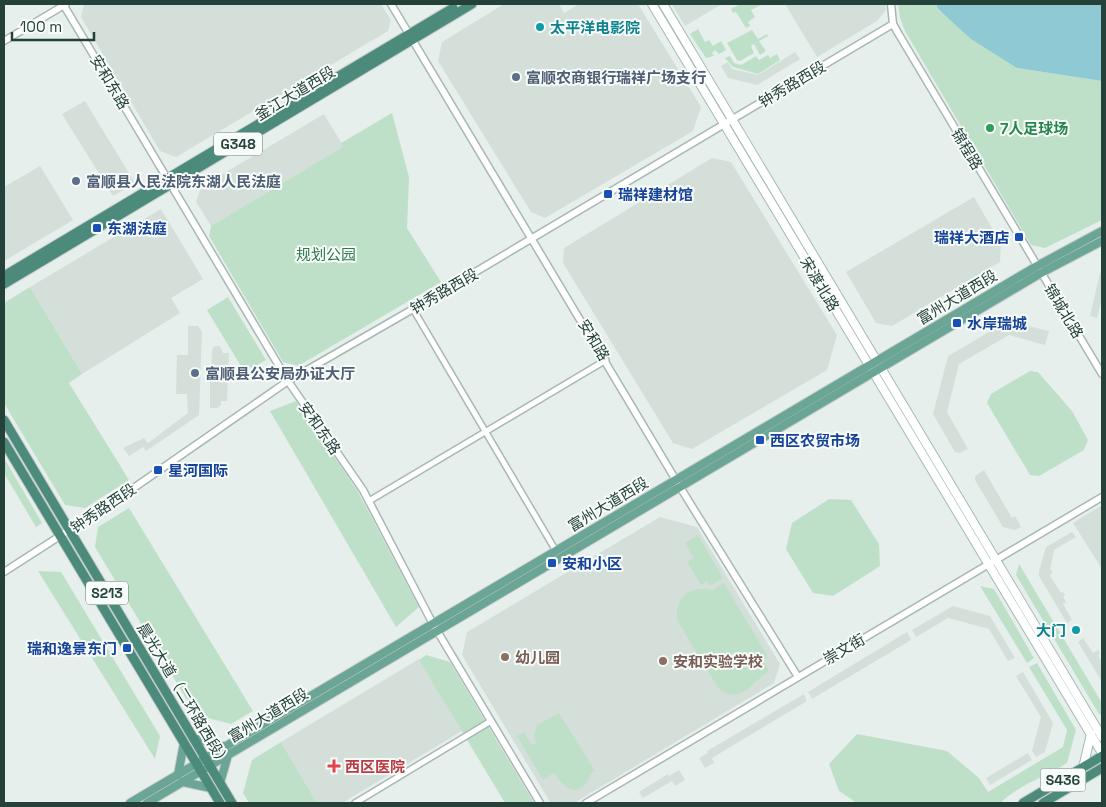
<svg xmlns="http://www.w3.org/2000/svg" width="1106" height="807" viewBox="0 0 1106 807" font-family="'Space Grotesk','Noto Sans SC',sans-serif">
  <rect width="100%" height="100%" fill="#e6efeb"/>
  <g fill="#d4dfda">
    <polygon points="84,4 381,4 391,20 388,31 176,157 160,151 81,17"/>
    <polygon points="504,4 559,4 564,13 579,4 638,4 701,107 693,131 545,218 531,212 438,61 442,42"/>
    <polygon points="672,4 722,4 685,26"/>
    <polygon points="785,4 885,4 886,10 877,21 817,57"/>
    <polygon points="795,52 800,59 757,85 728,78 721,66 728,62 732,69 758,75"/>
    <polygon points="85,101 135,183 113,196 62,114"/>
    <polygon points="324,114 344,147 211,226 196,202 201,187"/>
    <polygon points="712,158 731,162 837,335 827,370 692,449 673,443 563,263 564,248"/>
    <polygon points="40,166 73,220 4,261 4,187"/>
    <polygon points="974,197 1001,244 1000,262 892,326 876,323 846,272"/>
    <polygon points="161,209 203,279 171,298 180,313 82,374 30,287"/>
    <polygon points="1100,273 1102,273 1102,298 1097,318 1090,316"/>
    <polygon points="1008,321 1049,331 1045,345 1009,335 959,364 947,412 968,449 960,453 955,452 933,414 948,356"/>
    <polygon points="188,326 198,326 202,332 199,415 146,451 143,447 129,456 123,448 144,438 148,443 188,413 187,394 176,394 177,355 188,355"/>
    <polygon points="214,346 220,346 223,353 229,353 228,374 225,376 228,381 227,401 221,401 221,405 217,408 210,408 210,380 216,380 216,374 211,373 212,350"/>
    <polygon points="984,470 1012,518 1015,516 1021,527 1015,530 1003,527 975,480 975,476"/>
    <polygon points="1102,505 1102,569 1073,523"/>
    <polygon points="660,517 697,527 780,664 774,683 574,803 550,802 462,655 467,632"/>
    <polygon points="1072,532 1076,537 1054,550 1050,570 1053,571 1050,576 1061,593 1063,592 1065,595 1063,597 1066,602 1063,604 1072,620 1067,623 1039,576 1039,571 1046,547"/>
    <polygon points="953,606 990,616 1015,658 1008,661 989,629 948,618 916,637 912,630"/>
    <polygon points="907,632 911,640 812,699 808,692"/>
    <polygon points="1083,638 1093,653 1098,650 1100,653 1098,655 1102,663 1102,682 1078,642"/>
    <polygon points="419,659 462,731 342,803 317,803 281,742"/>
    <polygon points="1023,672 1053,723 1045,752 1036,757 1032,751 1041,717 1016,676"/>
    <polygon points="804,694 807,701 712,758 714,763 705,768 699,758 708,753 707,751"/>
    <polygon points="1028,753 1032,760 990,785 986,778"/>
    <polygon points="679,770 685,780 675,786 672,781 643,798 639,792 668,774 669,776"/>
  </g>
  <g fill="#bfe0c8">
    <polygon points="740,4 763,4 751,10 755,17 748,22 750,26 746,28 736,12 733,13 731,9"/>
    <polygon points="898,4 936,4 938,10 1017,68 1102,81 1102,220 1045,248 1031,245 905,31 900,18"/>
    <polygon points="698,29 705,42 709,40 713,46 721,41 726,50 719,54 715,50 712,53 714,56 706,58 690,34"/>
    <polygon points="752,30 758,39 767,34 768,36 759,41 766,51 760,55 754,44 751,46 754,53 740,61 737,60 727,43"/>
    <polygon points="777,54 780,60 758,74 733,67 725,58 730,56 734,63 741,65 756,56 759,60 768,55 770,58"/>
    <polygon points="392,113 409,177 407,228 441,282 298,366 283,362 209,236 211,226 343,147 341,143"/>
    <polygon points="30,287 82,374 69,383 129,480 85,508 65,505 4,403 4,303"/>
    <polygon points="228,297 266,360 254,367 242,368 207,310"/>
    <polygon points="1030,371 1038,372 1072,411 1088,440 1084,450 1039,476 1030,475 987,403 991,394"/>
    <polygon points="296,401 357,490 419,607 396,627 270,411"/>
    <polygon points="4,458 42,523 36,527 4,473"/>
    <polygon points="829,499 851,500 879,544 880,566 833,596 813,593 786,549 792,523"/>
    <polygon points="129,508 253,711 231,724 196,715 95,547 98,527"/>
    <polygon points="698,535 723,578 710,586 707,581 701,585 687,562 694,558 685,543"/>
    <polygon points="1019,564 1102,703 1102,715 1099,714 1016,575"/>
    <polygon points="38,571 61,572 160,736 155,759"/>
    <path d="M 724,583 L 768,657 L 763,660 L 769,671 C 752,681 742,707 718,688 L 678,622 C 672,599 690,584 712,590 Z"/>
    <polygon points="980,586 994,589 1034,658 1027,663"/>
    <polygon points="426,655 450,662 534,803 505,803 419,660"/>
    <path d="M 1037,663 L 1076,730 L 1067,763 C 1044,778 1020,784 1000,803 L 857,803 L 839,791 L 829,764 L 857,734 L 947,751 L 979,778 L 988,792 L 1063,747 L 1067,730 L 1029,667 Z"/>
    <path d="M 559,713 L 595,771 C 589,774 590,778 586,783 C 574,799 561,784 554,773 L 543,780 L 517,736 L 524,732 L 532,745 L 536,743 L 534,736 L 537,725 Z"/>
    <polygon points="281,742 317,803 249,803 243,793 252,760"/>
  </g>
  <polygon fill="#8ec9d4" points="936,4 1102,5 1102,81 1017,68 971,39 938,9"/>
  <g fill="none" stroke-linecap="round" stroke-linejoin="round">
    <defs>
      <g id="minor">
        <polyline points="413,309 556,551"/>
        <polyline points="369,501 606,360"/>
        <polyline points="355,803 491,721"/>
      </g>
      <g id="tertiary">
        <polyline points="63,4 288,381 363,490 433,624 540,803"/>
        <polyline points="391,4 680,487 798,677"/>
        <polyline points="891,4 893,24 898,33 1102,374"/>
        <polyline points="4,41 66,4"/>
        <polyline points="4,572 125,494 288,381 413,309 893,24"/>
        <polyline points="586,803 1102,497"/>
      </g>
      <g id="secondary">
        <polyline points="652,4 1102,753"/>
        <polyline points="663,4 1102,737"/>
        <polyline points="1083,768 1091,734"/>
      </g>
      <g id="primary">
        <polyline points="193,738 226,747"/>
        <polyline points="178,775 184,743"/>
        <polyline points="183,782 211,788"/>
        <polyline points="220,783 228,755"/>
        <polyline points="130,803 1037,266 1102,231"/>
        <polyline points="147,803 1041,273 1102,241"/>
      </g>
      <g id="trunk">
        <polyline points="4,276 453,8"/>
        <polyline points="4,284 472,4"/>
        <polyline points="4,420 232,803"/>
        <polyline points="4,442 220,803"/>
        <polyline points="1023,803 1102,756"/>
        <polyline points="1043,803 1102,768"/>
      </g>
    </defs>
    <use href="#minor" stroke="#a8b8b2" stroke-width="8"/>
    <use href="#tertiary" stroke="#a8b8b2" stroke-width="9"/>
    <use href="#secondary" stroke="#a4bbb3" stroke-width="10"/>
    <use href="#primary" stroke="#c2cac8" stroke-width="10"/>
    <use href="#trunk" stroke="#c2cac8" stroke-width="11"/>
    <use href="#minor" stroke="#fff" stroke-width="5"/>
    <use href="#tertiary" stroke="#fff" stroke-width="6"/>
    <use href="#secondary" stroke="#fff" stroke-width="8"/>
    <use href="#primary" stroke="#6aa596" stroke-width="8"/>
    <use href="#trunk" stroke="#4c8a7c" stroke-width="9"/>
  </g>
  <g fill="#0f9aa8" stroke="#f7fbf9" stroke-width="2">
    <circle cx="540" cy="27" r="5"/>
    <circle cx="1076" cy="630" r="5"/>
  </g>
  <g fill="#5c6f8a" stroke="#f7fbf9" stroke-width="2">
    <circle cx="516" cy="77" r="5"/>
    <circle cx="76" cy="181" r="5"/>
    <circle cx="195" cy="373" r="5"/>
  </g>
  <circle fill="#2e9e5b" stroke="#f7fbf9" stroke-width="2" cx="990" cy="128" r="5"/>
  <g fill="#1a4fb4" stroke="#f7fbf9" stroke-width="2">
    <rect x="603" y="189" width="10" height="10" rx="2.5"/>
    <rect x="92" y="223" width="10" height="10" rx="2.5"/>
    <rect x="1014" y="232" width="10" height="10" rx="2.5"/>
    <rect x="952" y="318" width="10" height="10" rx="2.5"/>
    <rect x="755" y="435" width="10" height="10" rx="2.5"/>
    <rect x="153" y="465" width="10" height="10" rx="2.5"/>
    <rect x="547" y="558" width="10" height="10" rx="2.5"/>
    <rect x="122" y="643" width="10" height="10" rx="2.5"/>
  </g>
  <g fill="#8d6e63" stroke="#f7fbf9" stroke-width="2">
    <circle cx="505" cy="657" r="5"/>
    <circle cx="663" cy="661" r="5"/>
  </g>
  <path fill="#e0444e" stroke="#f7fbf9" stroke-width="2" d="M331.5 758.5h5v5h5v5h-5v5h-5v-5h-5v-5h5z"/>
  <g text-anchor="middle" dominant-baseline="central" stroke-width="4" stroke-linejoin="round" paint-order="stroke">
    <g fill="#f7fbf9" stroke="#637a73" stroke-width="1">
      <rect x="214" y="132.5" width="48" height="23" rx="4"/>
      <rect x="86" y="581.5" width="42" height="23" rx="4"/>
      <rect x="1040.5" y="768.5" width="45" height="23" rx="4"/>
    </g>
    <g font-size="14" font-weight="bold" fill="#24423a">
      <text x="238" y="144">G348</text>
      <text x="107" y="593">S213</text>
      <text x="1063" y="780">S436</text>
    </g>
    <g font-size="15" font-weight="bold" fill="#0d838f" stroke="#f7fbf9" text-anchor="start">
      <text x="550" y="27">太平洋电影院</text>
      <text x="1066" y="630" text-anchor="end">大门</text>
    </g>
    <g font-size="15" font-weight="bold" fill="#4e5e75" stroke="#f7fbf9" text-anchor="start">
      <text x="526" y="77">富顺农商银行瑞祥广场支行</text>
      <text x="86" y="181">富顺县人民法院东湖人民法庭</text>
      <text x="205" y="373">富顺县公安局办证大厅</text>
    </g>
    <g font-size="15" fill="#24423a" stroke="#f7fbf9">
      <text transform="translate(110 82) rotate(59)">安和东路</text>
      <text transform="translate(792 84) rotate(-31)">钟秀路西段</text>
      <text transform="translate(295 93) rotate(-31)">釜江大道西段</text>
      <text transform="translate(967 149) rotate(59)">锦程路</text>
      <text transform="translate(820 284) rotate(59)">宋渡北路</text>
      <text transform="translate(444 291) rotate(-30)">钟秀路西段</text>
      <text transform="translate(957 297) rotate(-31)">富州大道西段</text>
      <text transform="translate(1064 311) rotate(59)">锦城北路</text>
      <text transform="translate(594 340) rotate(59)">安和路</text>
      <text transform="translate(320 428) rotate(55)">安和东路</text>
      <text transform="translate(608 504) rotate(-31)">富州大道西段</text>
      <text transform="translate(103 508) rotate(-34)">钟秀路西段</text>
      <text transform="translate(844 649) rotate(-30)">崇文街</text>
      <text transform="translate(184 695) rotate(59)">晨光大道（二环路西段）</text>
      <text transform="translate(268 715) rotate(-31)">富州大道西段</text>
    </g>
    <g font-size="15" font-weight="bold" fill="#27864d" stroke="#f7fbf9" text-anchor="start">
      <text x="1000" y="128">7人足球场</text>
    </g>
    <g font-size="15" font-weight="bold" fill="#164399" stroke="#f7fbf9" text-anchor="start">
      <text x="618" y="194">瑞祥建材馆</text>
      <text x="107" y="228">东湖法庭</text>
      <text x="1009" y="237" text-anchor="end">瑞祥大酒店</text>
      <text x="967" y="323">水岸瑞城</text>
      <text x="770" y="440">西区农贸市场</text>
      <text x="168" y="470">星河国际</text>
      <text x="562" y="563">安和小区</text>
      <text x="117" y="648" text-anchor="end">瑞和逸景东门</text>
    </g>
    <g font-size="15" fill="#2d7a4b" stroke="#f7fbf9">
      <text x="326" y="254">规划公园</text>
    </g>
    <g font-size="15" font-weight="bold" fill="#785e54" stroke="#f7fbf9" text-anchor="start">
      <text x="515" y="657">幼儿园</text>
      <text x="673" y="661">安和实验学校</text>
    </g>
    <g font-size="15" font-weight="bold" fill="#be3a42" stroke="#f7fbf9" text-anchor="start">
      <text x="345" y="766">西区医院</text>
    </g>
  </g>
  <rect width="1106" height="807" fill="none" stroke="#24423a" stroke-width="10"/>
  <path d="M12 32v8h82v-8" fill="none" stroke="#24423a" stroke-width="2.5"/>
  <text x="20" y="32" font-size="15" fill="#24423a" stroke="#f7fbf9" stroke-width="4" paint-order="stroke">100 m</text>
</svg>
